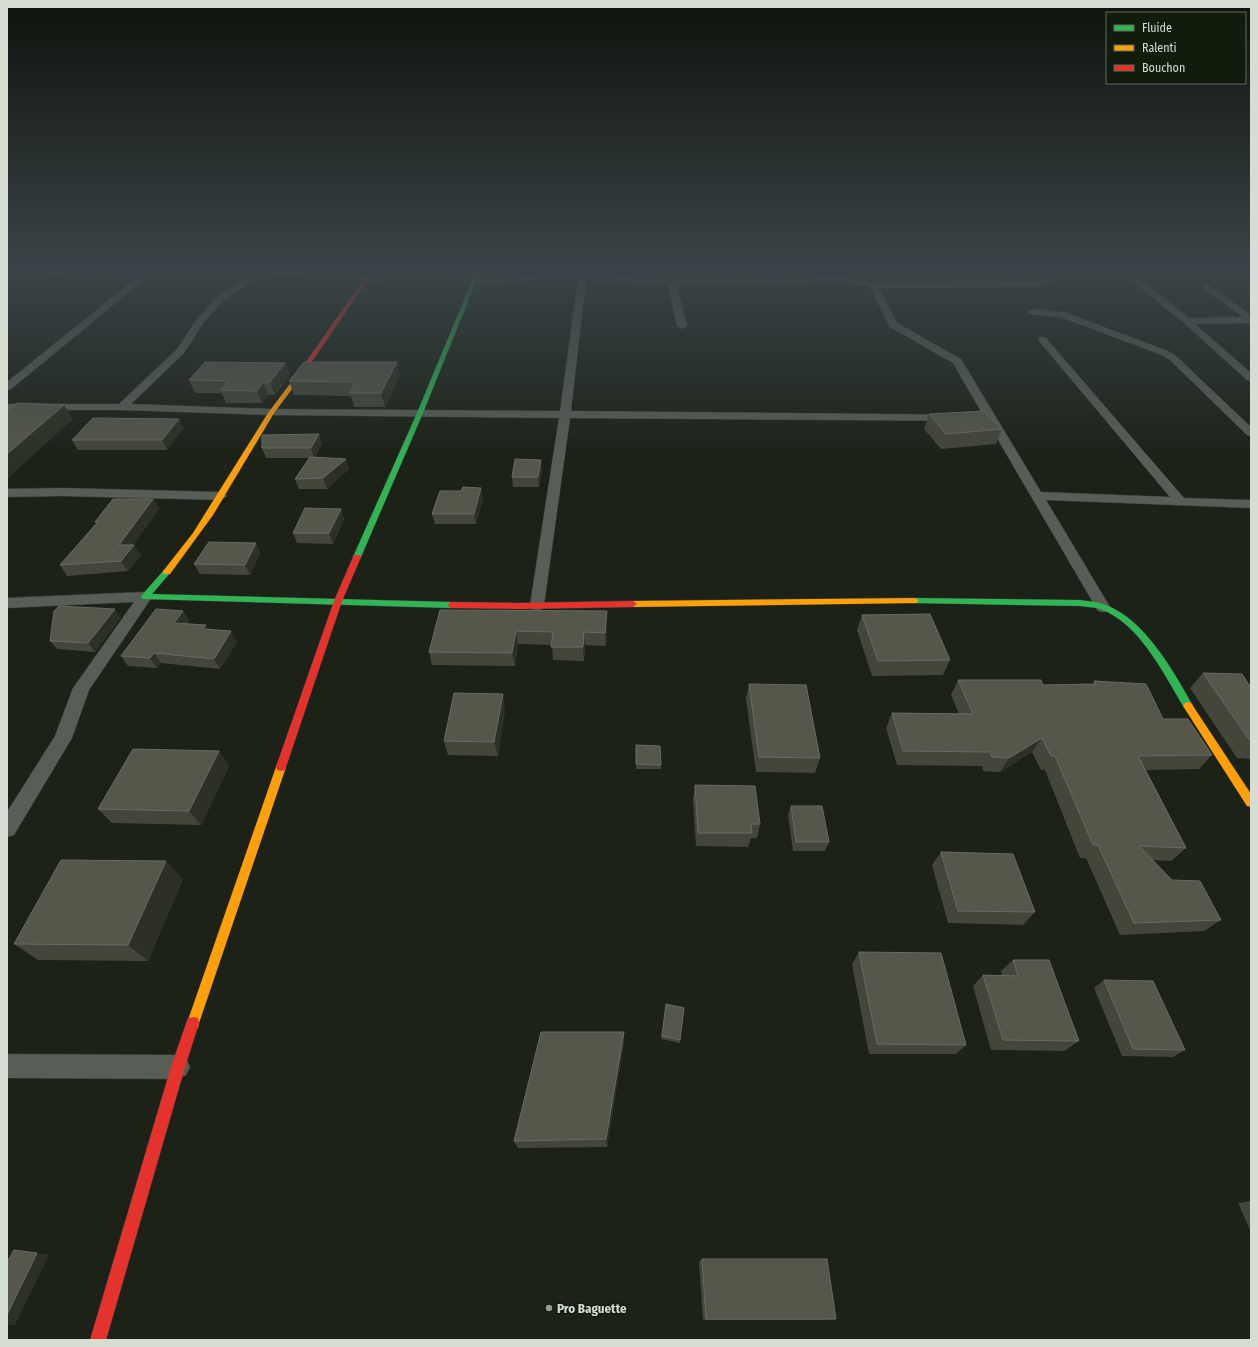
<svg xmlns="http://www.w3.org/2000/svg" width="1258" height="1347" viewBox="0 0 1258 1347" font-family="'Fira Sans Condensed',sans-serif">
  <rect width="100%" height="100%" fill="#1c2218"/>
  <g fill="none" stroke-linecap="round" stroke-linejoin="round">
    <defs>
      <g id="street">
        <polygon points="30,269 141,274 147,269 157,269 11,389 7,390 7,382 135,279 36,275 33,275"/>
        <path d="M 256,269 L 264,269 L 260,276 L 224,300 L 204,322 L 184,353 L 131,404 L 272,409 L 560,411 L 578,280 L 548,279 L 471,285 L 470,283 L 474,280 L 548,275 L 609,275 L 668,280 L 671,269 L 679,269 L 677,280 L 844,276 L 873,282 L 1041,281 L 1055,272 L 1053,269 L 1061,269 L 1063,273 L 1062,275 L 1043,287 L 879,288 L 897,323 L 961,359 L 1041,492 L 1170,497 L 1039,341 L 1039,337 L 1045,337 L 1184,498 L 1251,500 L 1251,508 L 1046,500 L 1110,607 L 1108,611 L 1103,612 L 1098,611 L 987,421 L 570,418 L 544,605 L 542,609 L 537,610 L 532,609 L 530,605 L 559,418 L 272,415 L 122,410 L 7,410 L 7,404 L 119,404 L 177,349 L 197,319 L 218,296 ZM 586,280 L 668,285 L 677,326 L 682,329 L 687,326 L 677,285 L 844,282 L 870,287 L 890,327 L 953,363 L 983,415 L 571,411 Z"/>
        <polygon points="1111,269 1137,269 1138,277 1189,318 1243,317 1204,289 1204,285 1207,284 1251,315 1251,323 1195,324 1251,373 1251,381 1247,380 1184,323 1131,280 1129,271 1115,271"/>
        <polygon points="477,274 480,274 480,278 367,281 363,278 367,275"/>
        <polygon points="1032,309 1064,312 1168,351 1176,356 1251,427 1251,436 1247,435 1170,360 1162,355 1060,317 1029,314 1027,312"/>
        <polygon points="63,488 221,492 227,496 221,500 63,496 7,497 7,489"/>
        <polygon points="145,592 150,594 152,597 89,690 72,738 14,835 7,837 7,812 55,736 73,688 134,602 7,608 7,598"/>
        <polygon points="7,1054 178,1055 186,1059 190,1067 186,1075 178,1079 7,1078"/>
      </g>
      <g id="fast">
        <polygon points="477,269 481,269 423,413 361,557 360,559 354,559 353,557 417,413"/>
        <polygon points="167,569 171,572 152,594 451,602 455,605 451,608 142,599 141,597 142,595 164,570"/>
        <path d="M 914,598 L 1079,600 C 1088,601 1098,602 1106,605 C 1145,620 1173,670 1193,706 L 1191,709 L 1185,709 C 1164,675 1140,623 1100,609 C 1094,607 1086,607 1079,606 L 911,603 L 910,601 L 911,599 Z"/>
      </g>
      <g id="slow">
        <polygon points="302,368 307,369 274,413 213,515 170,574 164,574 163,572 164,570 193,533 268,413"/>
        <polygon points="914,598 917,599 918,601 917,603 633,607 629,604 633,601"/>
        <polygon points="1188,702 1191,703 1251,794 1251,807 1247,806 1185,709 1183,706 1185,703"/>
        <polygon points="281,763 285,764 286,767 199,1023 198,1028 193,1029 188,1028 187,1023 276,767 277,764"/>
      </g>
      <g id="jam">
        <polygon points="176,269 215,269 367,277 369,278 306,370 304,371 301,369 364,279"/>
        <polygon points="354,555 360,555 361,557 342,601 286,767 285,770 281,771 277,770 276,767 334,601"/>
        <polygon points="633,601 637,604 633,607 519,609 451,608 447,605 451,602 519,603"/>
        <polygon points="193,1017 198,1018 199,1023 185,1067 106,1340 90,1340 171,1067 188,1018"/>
      </g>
    </defs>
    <use href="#street" stroke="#383d35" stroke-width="1"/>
    <use href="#fast" stroke="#383d35" stroke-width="1"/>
    <use href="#slow" stroke="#383d35" stroke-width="1"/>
    <use href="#jam" stroke="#383d35" stroke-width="1"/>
    <use href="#street" fill="#585e56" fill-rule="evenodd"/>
    <use href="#fast" fill="#30b455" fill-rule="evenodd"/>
    <use href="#slow" fill="#ff9f0a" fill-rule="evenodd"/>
    <use href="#jam" fill="#e5322d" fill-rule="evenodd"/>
  </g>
  <g fill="#44463a">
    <polygon points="397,362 400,376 385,407 354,407 351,396 294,395 289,381"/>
    <polygon points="285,363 290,375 275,395 268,395 262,403 226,403 222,393 195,393 189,380"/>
    <polygon points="929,414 1002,429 996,444 941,449 924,429"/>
    <polygon points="184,428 167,450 78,450 72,440"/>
    <polygon points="319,434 322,444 315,457 346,459 349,469 327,489 299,489 295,479 310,458 266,458 262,448"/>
    <polygon points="542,469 539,487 513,487 512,477"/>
    <polygon points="483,498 476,524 435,524 432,514"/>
    <polygon points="153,499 159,509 133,545 134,545 141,555 128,571 67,576 60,565 96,523 95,522"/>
    <polygon points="341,509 344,519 333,544 297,543 293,533"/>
    <polygon points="256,543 260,553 250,575 200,574 194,564"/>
    <polygon points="440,610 607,611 607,624 606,646 585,645 584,661 553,660 552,645 518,644 515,666 432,665 429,652"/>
    <polygon points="183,611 189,621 187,624 206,625 208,630 237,642 220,669 161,663 157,668 128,666 121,656"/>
    <polygon points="862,615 950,660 943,675 872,676 857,630"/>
    <polygon points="121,617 95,652 57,649 50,641"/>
    <polygon points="1203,673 1251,688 1251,759 1237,758 1190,688"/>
    <polygon points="958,680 1043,685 1093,684 1094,681 1163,719 1212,755 1199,769 1146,770 1186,848 1171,861 1152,860 1172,880 1221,920 1204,931 1120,935 1086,858 1080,858 1045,770 1041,770 1032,752 1000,772 983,771 982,766 897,765 886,728 892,713 959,714 951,695"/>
    <polygon points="749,684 820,758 815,773 756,772 746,699"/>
    <polygon points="505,709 498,756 448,755 444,741"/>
    <polygon points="636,745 661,765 661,769 636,769"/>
    <polygon points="229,766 201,825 112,823 98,809"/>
    <polygon points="695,785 760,824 757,838 751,838 748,847 696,846 693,799"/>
    <polygon points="791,806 829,842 825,851 793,851 788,815"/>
    <polygon points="941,852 1035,912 1023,925 948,923 932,865"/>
    <polygon points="183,879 148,961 38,960 14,944"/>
    <polygon points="859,952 966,1045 956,1054 869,1054 852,964"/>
    <polygon points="1013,960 1079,1041 1064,1051 991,1050 973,986 983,975 1002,975 1001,971"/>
    <polygon points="1104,980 1185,1050 1173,1057 1122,1056 1094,988"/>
    <polygon points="666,1004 684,1008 680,1043 661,1039"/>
    <polygon points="624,1042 607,1147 518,1148 514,1141"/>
    <polygon points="1251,1201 1251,1232 1238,1203"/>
    <polygon points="702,1259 836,1319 828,1320 703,1320 699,1262"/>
  </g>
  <g fill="#2d3125">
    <polygon points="397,362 400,376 385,407 381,393"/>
    <polygon points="285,363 290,375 275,395 270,382"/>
    <polygon points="263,382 268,395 262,403 257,391"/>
    <polygon points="64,405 73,419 7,479 7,454"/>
    <polygon points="179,419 184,428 167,450 162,440"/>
    <polygon points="319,434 322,444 314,458 311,448"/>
    <polygon points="346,459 349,469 327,489 323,478"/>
    <polygon points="541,460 542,469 539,487 538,477"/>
    <polygon points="481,488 483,498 476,524 474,514"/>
    <polygon points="153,499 159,509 126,555 119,545"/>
    <polygon points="341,509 344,519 333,544 329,533"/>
    <polygon points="256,543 260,553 250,575 245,565"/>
    <polygon points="134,545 141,555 128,571 121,561"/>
    <polygon points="115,609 121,617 95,652 88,643"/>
    <polygon points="183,611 189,621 181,633 174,623"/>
    <polygon points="607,611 607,624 606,646 605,633"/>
    <polygon points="206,625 212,635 203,629"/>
    <polygon points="231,631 237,642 220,669 214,659"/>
    <polygon points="516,631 518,644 515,666 512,653"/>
    <polygon points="584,632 585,645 584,661 583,647"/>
    <polygon points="154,653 161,663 157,668 150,658"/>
    <polygon points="503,694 505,709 498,756 494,742"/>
    <polygon points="1042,738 1032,752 1000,772 1009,758"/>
    <polygon points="219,751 229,766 201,825 189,811"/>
    <polygon points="166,861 183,879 148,961 128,945"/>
    <polygon points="624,1032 624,1042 607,1147 606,1139"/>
    <polygon points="37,1253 49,1255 15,1325 7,1325 7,1315"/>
  </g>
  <g fill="#54574a" stroke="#686c60">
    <polygon points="205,362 285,363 270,382 263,382 257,391 221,390 228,381 189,380"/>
    <polygon points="304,362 397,362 381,393 350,393 355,382 289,381"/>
    <polygon points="17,403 64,405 7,454 7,411"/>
    <polygon points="984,411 1002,429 946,434 929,414"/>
    <polygon points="93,418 179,419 162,440 72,440"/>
    <polygon points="319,434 311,448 262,448 262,435"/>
    <polygon points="310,457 346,459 323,478 295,479"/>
    <polygon points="515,459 541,460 538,477 512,477"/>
    <polygon points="463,487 481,488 474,514 432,514 440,491 461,491"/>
    <polygon points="113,499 153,499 119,545 134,545 121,561 60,565 98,522 95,522"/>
    <polygon points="305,508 341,509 329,533 293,533"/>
    <polygon points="209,542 256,543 245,565 194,564"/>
    <polygon points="59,606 115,609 88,643 50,641 54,611"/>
    <polygon points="156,609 183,611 174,623 206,625 203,629 231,631 214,659 154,653 150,658 121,656"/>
    <polygon points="440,610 607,611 605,633 584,632 583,647 551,647 553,632 516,631 512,653 429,652"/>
    <polygon points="930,614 950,660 878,661 862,615"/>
    <polygon points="1203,673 1242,674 1251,688 1251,742"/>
    <polygon points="958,680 1041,680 1043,685 1096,684 1094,681 1146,684 1163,719 1188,719 1212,755 1138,756 1186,848 1139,846 1172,880 1200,881 1221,920 1134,923 1098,845 1093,845 1055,756 1051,756 1042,738 1009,758 992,757 990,752 903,751 892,713 973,714"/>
    <polygon points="749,684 806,685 820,758 759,757"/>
    <polygon points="454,693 503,694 494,742 444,741"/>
    <polygon points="636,745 660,746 661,765 636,764"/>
    <polygon points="133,749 219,751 189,811 98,809"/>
    <polygon points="695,785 755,786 760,824 751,824 752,833 698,833"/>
    <polygon points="791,806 822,806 829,842 796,842"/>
    <polygon points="941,852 1013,854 1035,912 958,911"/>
    <polygon points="61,860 166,861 128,945 14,944"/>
    <polygon points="859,952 941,953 966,1045 877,1044"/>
    <polygon points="1013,960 1049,960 1079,1041 1003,1040 983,975 1018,976"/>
    <polygon points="1104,980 1153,981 1185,1050 1133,1049"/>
    <polygon points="666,1004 684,1008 680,1040 662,1036"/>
    <polygon points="541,1032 624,1032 606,1139 514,1141"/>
    <polygon points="14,1250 37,1253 7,1315 7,1262"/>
    <polygon points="702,1259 827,1259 836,1319 706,1319"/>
  </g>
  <linearGradient id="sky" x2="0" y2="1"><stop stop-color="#0f130d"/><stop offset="0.59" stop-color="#3a4448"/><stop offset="1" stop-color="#3a4448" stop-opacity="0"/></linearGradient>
  <rect width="1258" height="458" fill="url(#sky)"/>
  <circle fill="#959c92" stroke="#111c0c" stroke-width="1.5" cx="549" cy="1308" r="4"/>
  <g text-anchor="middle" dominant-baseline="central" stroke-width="3" stroke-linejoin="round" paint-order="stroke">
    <g font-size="13" font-weight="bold" fill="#d6ded3" stroke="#111c0c" text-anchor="start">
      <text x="557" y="1308">Pro Baguette</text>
    </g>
  </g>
  <rect width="1258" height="1347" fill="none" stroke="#d6ded3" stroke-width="16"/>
  <rect x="1106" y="12" width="140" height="72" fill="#111c0c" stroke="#606a5c"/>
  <rect x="1114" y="25" width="20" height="6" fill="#30b455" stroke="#606a5c"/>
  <text x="1142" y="32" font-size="12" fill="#d6ded3">Fluide</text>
  <rect x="1114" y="45" width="20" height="6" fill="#ff9f0a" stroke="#606a5c"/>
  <text x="1142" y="52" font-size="12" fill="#d6ded3">Ralenti</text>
  <rect x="1114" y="65" width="20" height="6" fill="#e5322d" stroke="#606a5c"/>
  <text x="1142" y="72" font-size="12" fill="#d6ded3">Bouchon</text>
</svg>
